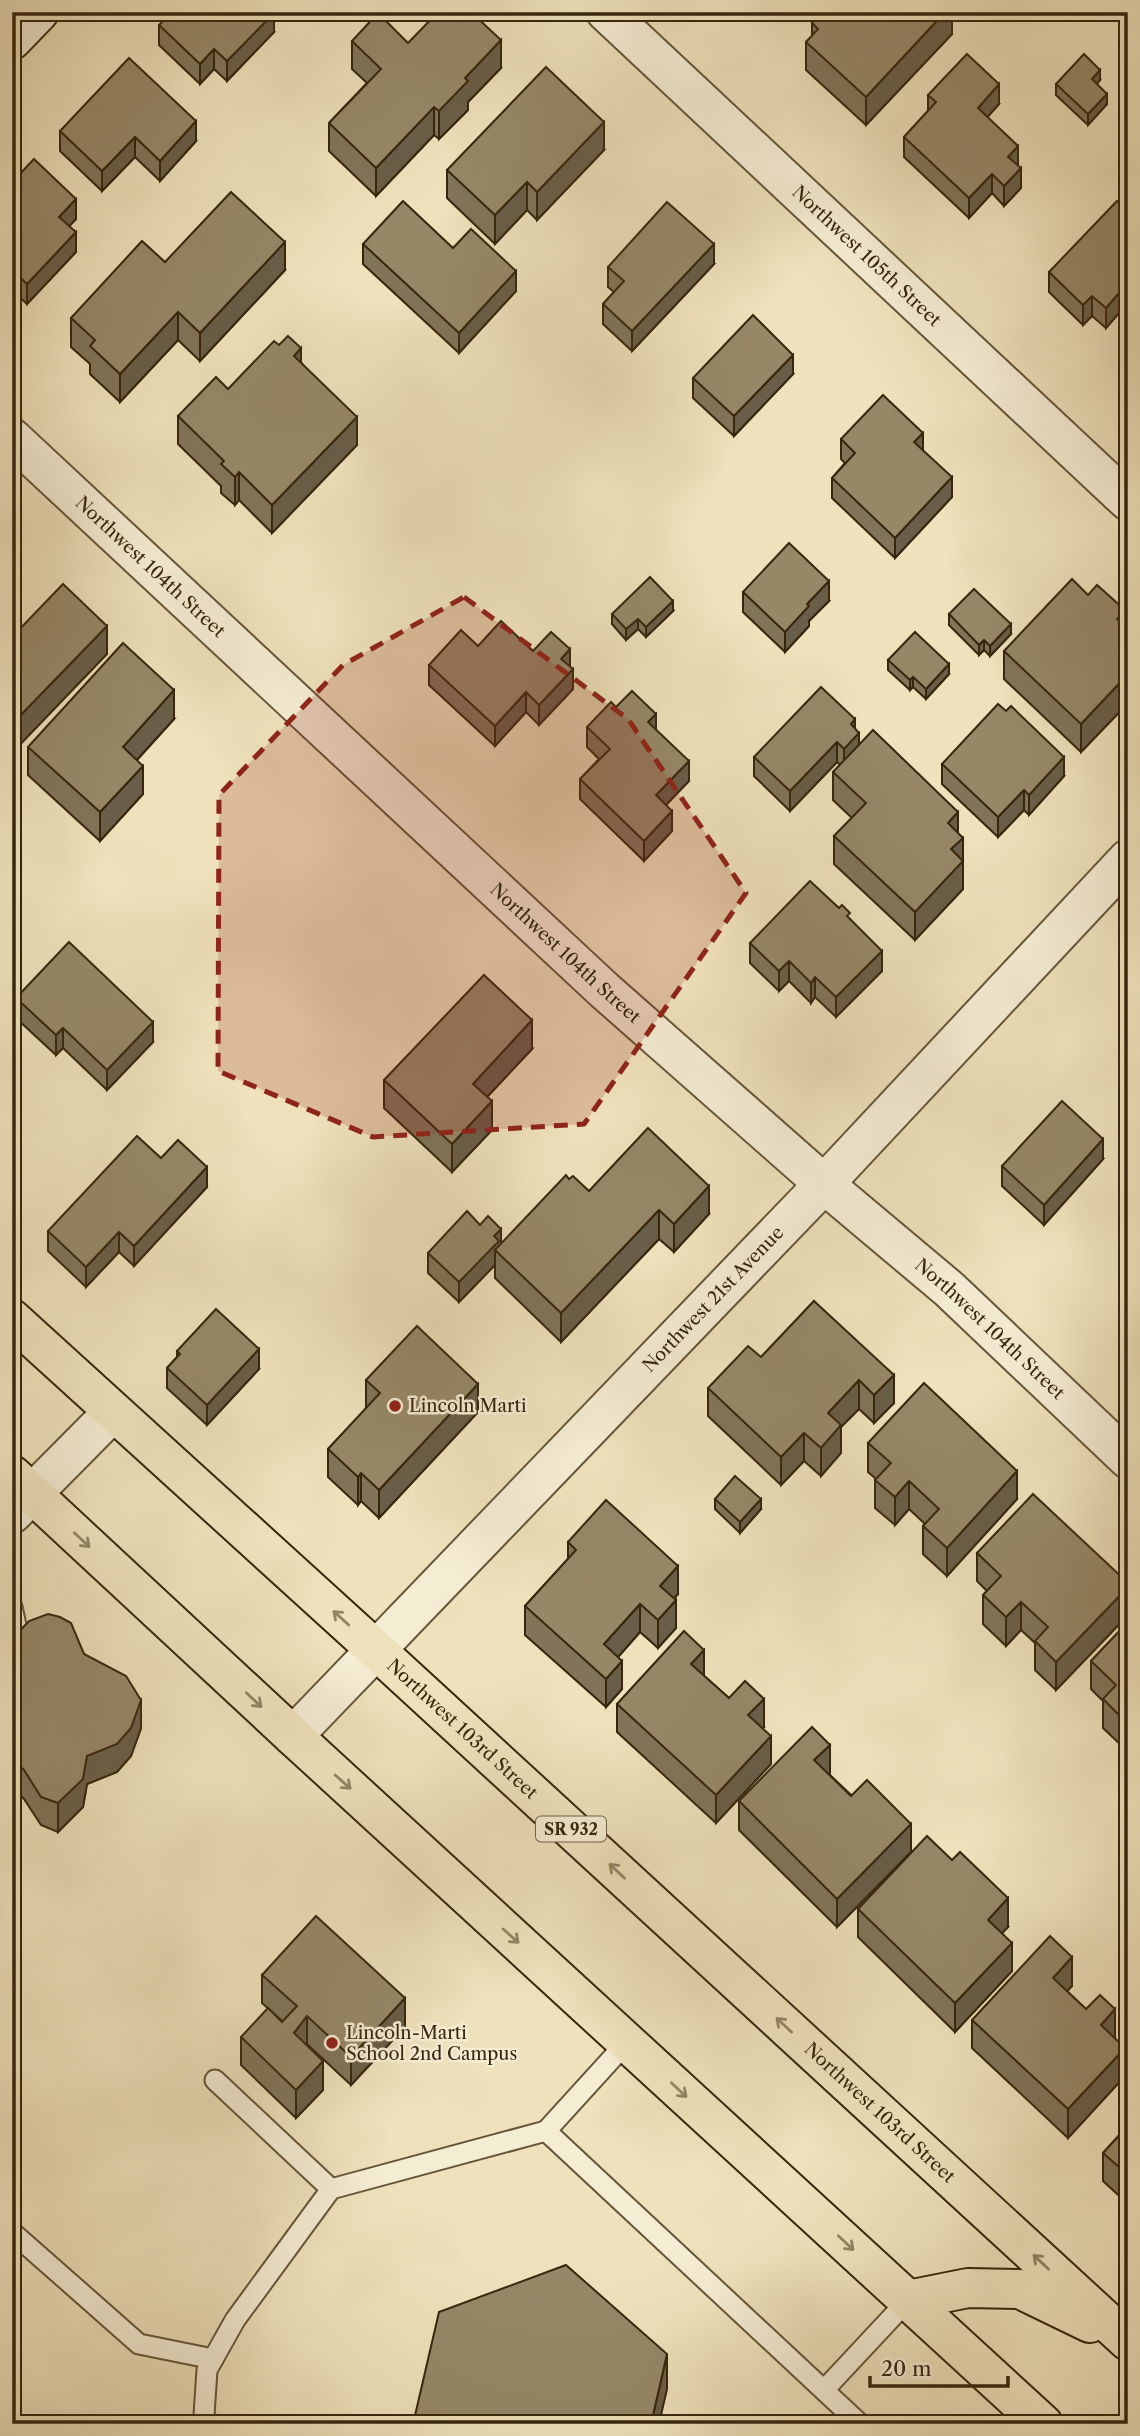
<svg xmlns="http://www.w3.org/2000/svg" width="1140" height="2436" viewBox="0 0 1140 2436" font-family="'Libre Caslon Text',serif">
  <rect width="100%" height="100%" fill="#eee1bb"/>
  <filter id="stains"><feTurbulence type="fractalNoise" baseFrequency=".00286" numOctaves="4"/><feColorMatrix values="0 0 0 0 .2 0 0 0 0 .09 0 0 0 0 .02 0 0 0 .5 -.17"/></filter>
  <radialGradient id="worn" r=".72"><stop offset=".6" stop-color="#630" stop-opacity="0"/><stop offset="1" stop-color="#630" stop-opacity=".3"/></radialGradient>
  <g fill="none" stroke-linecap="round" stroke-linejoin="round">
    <defs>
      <g id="lane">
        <polyline points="12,1607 17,1630 12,1643"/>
        <polyline points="627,2042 546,2131 860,2424"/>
        <polyline points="215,2080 331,2189"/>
        <polyline points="12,2232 139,2344 213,2359"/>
        <polyline points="824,2390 908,2300"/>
        <polyline points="209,2424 204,2415 207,2370 235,2320 331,2189 546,2131"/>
      </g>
      <g id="street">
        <path id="s1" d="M 606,12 L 1128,501"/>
        <path id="s2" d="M 12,438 L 604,990 L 824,1184 L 949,1289 L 1128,1459"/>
        <polyline points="12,1514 113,1412"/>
        <path id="s3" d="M 293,1736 L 824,1184 L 1128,859"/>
      </g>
      <polyline id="secondary" points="12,40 39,12"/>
      <g id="primary">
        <path id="s4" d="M 12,1319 L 375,1649 L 1128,2341"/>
        <polyline points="12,1475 293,1736 1043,2424"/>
        <polyline points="908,2300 968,2288 1020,2289 1090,2323"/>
      </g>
    </defs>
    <use href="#lane" stroke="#655538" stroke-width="23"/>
    <use href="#street" stroke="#655538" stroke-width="42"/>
    <use href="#secondary" stroke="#37260d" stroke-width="42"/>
    <use href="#primary" stroke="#37260d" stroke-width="42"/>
    <use href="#lane" stroke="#f4ecd3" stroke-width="19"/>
    <use href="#street" stroke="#f4ecd3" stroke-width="38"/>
    <use href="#secondary" stroke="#f4ecd3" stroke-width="38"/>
    <use href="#primary" stroke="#eee1bb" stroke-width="38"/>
  </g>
  <g fill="#817459" stroke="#37260d" stroke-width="2">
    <polygon points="952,12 952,34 866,125 806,70 806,42 812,36 812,23"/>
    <polygon points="159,25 274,32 227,81 214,69 200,84 159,45"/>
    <polygon points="352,41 408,43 501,68 468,102 468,110 439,139 434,135 376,196 329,151 329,123 367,83 352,69"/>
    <polygon points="1100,80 1097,84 1107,104 1088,125 1056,95 1056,84"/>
    <polygon points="928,95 999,104 987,117 1018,166 1021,188 1004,206 992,193 969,218 904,157 904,137 928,111"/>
    <polygon points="60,131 196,141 160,181 135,157 102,191 60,151"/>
    <polygon points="604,150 537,220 527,210 495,244 447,198 447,170"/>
    <polygon points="12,170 18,176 76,219 69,226 76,252 27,304 12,290"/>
    <polygon points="1128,211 1128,321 1119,313 1106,328 1092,316 1083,325 1049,292 1049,272"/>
    <polygon points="363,244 453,248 516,291 459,353 363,264"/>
    <polygon points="165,262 285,270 200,361 178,340 120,402 90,374 90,364 71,347 71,318"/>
    <polygon points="714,264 632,351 603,324 603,304 614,292 608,287 608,267"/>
    <polygon points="301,362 357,445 272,533 239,500 235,505 221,493 221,486 178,444 178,416 228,389"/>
    <polygon points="793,374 734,436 693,398 693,378"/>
    <polygon points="841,439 923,450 952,497 895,558 832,498 832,478 845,463 841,459"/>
    <polygon points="743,592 829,601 809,621 809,626 785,652 743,612"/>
    <polygon points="1088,595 1128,629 1128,703 1081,752 1004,679 1004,651"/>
    <polygon points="673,611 646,637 638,629 626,640 612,624 612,614"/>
    <polygon points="949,614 1011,634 990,656 984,650 979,655 949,625"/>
    <polygon points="478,646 533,651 570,667 573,689 539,725 526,712 495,746 429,685 429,665"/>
    <polygon points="888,660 949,674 926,699 913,687 910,690 888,670"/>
    <polygon points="616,707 656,730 689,781 666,805 672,831 644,861 580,799 580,779 599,759 587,747 587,727"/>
    <polygon points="174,719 137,760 143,794 100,841 28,775 28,747"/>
    <polygon points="855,729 859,745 963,838 963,889 915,940 834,864 834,836 852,818 833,800 833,772 840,765 837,762 790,811 754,776 754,757"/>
    <polygon points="942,764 1064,776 1029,815 1024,810 998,837 942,784"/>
    <polygon points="850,919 882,971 836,1017 815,997 811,1003 789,981 779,991 750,963 750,943"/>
    <polygon points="16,998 153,1042 107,1090 63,1048 56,1055 16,1018"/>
    <polygon points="532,1049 487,1097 492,1130 452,1172 384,1108 384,1080"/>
    <polygon points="161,1158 207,1187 134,1266 119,1252 86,1287 48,1251 48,1231"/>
    <polygon points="1103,1159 1044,1225 1002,1186 1002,1166"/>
    <polygon points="569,1179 589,1191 709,1214 674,1252 659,1239 561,1342 495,1278 495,1265 459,1302 428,1273 428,1253 501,1244"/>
    <polygon points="814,1301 894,1403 874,1423 859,1409 841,1427 841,1453 821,1476 804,1461 781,1485 708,1416 708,1388 761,1357"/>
    <polygon points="177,1351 259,1369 207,1425 167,1388 167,1368 177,1357"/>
    <polygon points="366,1380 478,1412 379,1518 361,1501 358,1505 328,1477 328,1449 366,1409"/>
    <polygon points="868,1443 1017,1499 947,1576 923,1554 923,1526 925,1524 909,1509 895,1525 875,1508 875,1480 876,1479 868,1472"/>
    <polygon points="715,1499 761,1509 740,1533 715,1509"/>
    <polygon points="568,1542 678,1594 674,1599 676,1628 658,1648 640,1632 618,1657 622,1689 606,1707 525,1635 525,1606 568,1559"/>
    <polygon points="977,1553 1128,1583 1128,1615 1056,1690 1035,1670 1035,1643 1021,1630 1006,1646 983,1624 983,1595 987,1591 977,1581"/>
    <polygon points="1128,1622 1124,1748 1103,1728 1103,1701 1091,1689 1091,1661"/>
    <polygon points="12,1639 84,1654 141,1728 131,1756 117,1772 87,1784 83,1807 58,1832 41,1825 24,1799 12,1788"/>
    <polygon points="704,1676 729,1698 764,1727 762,1728 771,1764 716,1823 617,1732 617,1704"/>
    <polygon points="830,1773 829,1774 911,1852 837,1927 739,1830 739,1801"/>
    <polygon points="858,1909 1008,1927 1002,1933 1012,1971 955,2032 858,1937"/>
    <polygon points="262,1975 405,2027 351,2085 307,2044 307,2045 323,2090 296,2118 241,2065 241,2037 282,2021 262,2003"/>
    <polygon points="1072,1986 1067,1991 1115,2037 1114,2038 1125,2076 1068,2138 972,2048 972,2020"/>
    <polygon points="1128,2113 1128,2204 1103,2181 1103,2153 1121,2133 1121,2120"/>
  </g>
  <g fill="#695e48" stroke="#37260d" stroke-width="2">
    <polygon points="945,12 952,12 952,34 866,125 866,97"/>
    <polygon points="274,13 274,32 227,81 227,61"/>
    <polygon points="501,40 501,68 468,102 468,110 439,139 439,111 465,78"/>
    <polygon points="214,49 214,69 200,84 200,64"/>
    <polygon points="1100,70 1100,80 1092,89 1092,79"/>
    <polygon points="999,84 999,104 978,128 978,108"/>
    <polygon points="1107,94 1107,104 1088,125 1088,114"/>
    <polygon points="434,107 434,135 376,196 376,168"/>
    <polygon points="196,121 196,141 160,181 160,161"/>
    <polygon points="604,122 604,150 537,220 537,192"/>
    <polygon points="135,137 135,157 102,191 102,171"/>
    <polygon points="1018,146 1018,166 1008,157"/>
    <polygon points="1021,168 1021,188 1004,206 1004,186"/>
    <polygon points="992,174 992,193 969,218 969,198"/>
    <polygon points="527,182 527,210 495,244 495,215"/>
    <polygon points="76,199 76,219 59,237 59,217"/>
    <polygon points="76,232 76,252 27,304 27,284"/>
    <polygon points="285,242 285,270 200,361 200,333"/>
    <polygon points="714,244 714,264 632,351 632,331"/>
    <polygon points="516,271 516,291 459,353 459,333"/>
    <polygon points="1119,293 1119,313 1106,328 1106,308"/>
    <polygon points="1092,296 1092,316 1083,325 1083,305"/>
    <polygon points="178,312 178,340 120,402 120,374"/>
    <polygon points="301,348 301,376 294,356"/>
    <polygon points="793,355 793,374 734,436 734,416"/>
    <polygon points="357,417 357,445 272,533 272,505"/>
    <polygon points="923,433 923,453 914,442"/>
    <polygon points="239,472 239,500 235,505 235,477"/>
    <polygon points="952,477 952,497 895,558 895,538"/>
    <polygon points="829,581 829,601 809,621 809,626 785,652 785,632 807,604"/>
    <polygon points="673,601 673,611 646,637 646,627"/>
    <polygon points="1126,611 1126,640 1117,619"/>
    <polygon points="638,619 638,629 626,640 626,629"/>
    <polygon points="1011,624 1011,634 990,656 990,646"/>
    <polygon points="107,626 107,654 12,753 12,724"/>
    <polygon points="984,640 984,650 979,655 979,645"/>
    <polygon points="570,649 570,669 561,659"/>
    <polygon points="949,664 949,674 926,699 926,689"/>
    <polygon points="573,669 573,689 539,725 539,705"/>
    <polygon points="1128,674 1128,703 1081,752 1081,724"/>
    <polygon points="913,677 913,687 910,690 910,680"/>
    <polygon points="174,690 174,719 123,775 123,747"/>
    <polygon points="526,692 526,712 495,746 495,726"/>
    <polygon points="656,714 656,734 648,722"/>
    <polygon points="855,719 855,736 859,733 859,753 844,769 844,749 851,724"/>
    <polygon points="837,742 837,762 790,811 790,791"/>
    <polygon points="1064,757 1064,776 1029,815 1029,795"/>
    <polygon points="689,761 689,781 656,815 656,795"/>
    <polygon points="143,766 143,794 100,841 100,812"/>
    <polygon points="1024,790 1024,810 998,837 998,817"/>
    <polygon points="672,811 672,831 644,861 644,841"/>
    <polygon points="958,812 958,840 948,823"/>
    <polygon points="963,838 963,889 915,940 915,912 951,849"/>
    <polygon points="882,951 882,971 836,1017 836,997"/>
    <polygon points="789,961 789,981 779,991 779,971"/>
    <polygon points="815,977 815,997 811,1003 811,983"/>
    <polygon points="532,1020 532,1049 473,1112 473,1084"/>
    <polygon points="153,1022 153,1042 107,1090 107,1070"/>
    <polygon points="63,1028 63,1048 56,1055 56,1035"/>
    <polygon points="492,1101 492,1130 452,1172 452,1144"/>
    <polygon points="18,1122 18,1142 12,1148 12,1128"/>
    <polygon points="1103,1139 1103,1159 1044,1225 1044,1205"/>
    <polygon points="207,1167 207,1187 134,1266 134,1246"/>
    <polygon points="709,1186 709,1214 674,1252 674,1224"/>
    <polygon points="659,1210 659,1239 561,1342 561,1313"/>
    <polygon points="501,1229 501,1249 495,1250 495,1265 459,1302 459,1282 494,1236"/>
    <polygon points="119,1232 119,1252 86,1287 86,1267"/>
    <polygon points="259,1349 259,1369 207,1425 207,1405"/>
    <polygon points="894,1375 894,1403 874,1423 874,1395"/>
    <polygon points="859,1380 859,1409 841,1427 841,1453 821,1476 821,1448 828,1413"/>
    <polygon points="478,1384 478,1412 379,1518 379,1490"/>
    <polygon points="804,1433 804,1461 781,1485 781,1457"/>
    <polygon points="1017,1471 1017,1499 947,1576 947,1548"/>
    <polygon points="361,1473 361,1501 358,1505 358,1477"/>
    <polygon points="909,1481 909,1509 895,1525 895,1497"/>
    <polygon points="761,1499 761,1509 740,1533 740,1522"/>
    <polygon points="678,1566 678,1594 660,1614 660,1586"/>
    <polygon points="1128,1587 1128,1615 1056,1690 1056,1662"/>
    <polygon points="676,1600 676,1628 658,1648 658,1620"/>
    <polygon points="1021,1602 1021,1630 1006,1646 1006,1617"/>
    <polygon points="640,1604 640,1632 604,1673 604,1644"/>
    <polygon points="704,1650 704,1678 691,1664"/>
    <polygon points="622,1661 622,1689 606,1707 606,1679"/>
    <polygon points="764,1699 764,1727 748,1743 748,1715"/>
    <polygon points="141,1700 141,1728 131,1756 117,1772 87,1784 83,1807 58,1832 58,1803 87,1756"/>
    <polygon points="1128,1715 1128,1744 1124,1748 1124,1720"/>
    <polygon points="771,1736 771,1764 716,1823 716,1795"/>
    <polygon points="830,1745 830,1773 814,1789 814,1760"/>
    <polygon points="911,1824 911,1852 837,1927 837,1899"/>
    <polygon points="1008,1898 1008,1927 988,1948 988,1920"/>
    <polygon points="1012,1943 1012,1971 955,2032 955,2003"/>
    <polygon points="1072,1957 1072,1986 1053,2006 1053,1978"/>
    <polygon points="405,1998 405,2027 351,2085 351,2057"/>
    <polygon points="1115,2009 1115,2037 1101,2053 1101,2025"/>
    <polygon points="307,2016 307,2044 294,2061 294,2033"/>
    <polygon points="1125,2048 1125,2076 1068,2138 1068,2109"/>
    <polygon points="323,2061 323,2090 296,2118 296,2090"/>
    <polygon points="667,2354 667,2389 659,2424 651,2424"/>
  </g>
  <g fill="#968767" stroke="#37260d" stroke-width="2">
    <polygon points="172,12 273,12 274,13 227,61 214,49 200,64 159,25"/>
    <polygon points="438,12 471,12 501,40 465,78 468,81 439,111 434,107 376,168 329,123 381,69 352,41 378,13 408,43"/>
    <polygon points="822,12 945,12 866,97 806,42 818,29 812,23"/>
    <polygon points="967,54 999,84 978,108 1018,146 1008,157 1021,168 1004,186 992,174 969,198 904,137 936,102 928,95"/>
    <polygon points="1084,54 1100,70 1092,79 1107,94 1088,114 1056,84"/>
    <polygon points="129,58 196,121 160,161 135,137 102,171 60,131"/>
    <polygon points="546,67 604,122 537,192 527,182 495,215 447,170"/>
    <polygon points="34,159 76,199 59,217 76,232 27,284 12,270 12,170 18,176"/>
    <polygon points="231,192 285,242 200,333 178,312 120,374 90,346 95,340 71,318 142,241 165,262"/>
    <polygon points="403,201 453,248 471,229 516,271 459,333 363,244"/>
    <polygon points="1117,201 1128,211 1128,301 1119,293 1106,308 1092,296 1083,305 1049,272"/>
    <polygon points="667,202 714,244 632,331 603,304 624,281 608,267"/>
    <polygon points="753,315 793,355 734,416 693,378"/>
    <polygon points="288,336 301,348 294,356 357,417 272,505 239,472 235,477 221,464 224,461 178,416 216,377 228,389 274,341 279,345"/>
    <polygon points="883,395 923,433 914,442 952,477 895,538 832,478 855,453 841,439"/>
    <polygon points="789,543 829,581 807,604 809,606 785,632 743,592"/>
    <polygon points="650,577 673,601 646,627 638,619 626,629 612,614"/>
    <polygon points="1072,579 1088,595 1097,585 1126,611 1117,619 1128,629 1128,674 1081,724 1004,651"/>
    <polygon points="63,584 107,626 12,724 12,633 14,635"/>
    <polygon points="974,589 1011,624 990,646 984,640 979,645 949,614"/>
    <polygon points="501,621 533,651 551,632 570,649 561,659 573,669 539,705 526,692 495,726 429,665 461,630 478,646"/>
    <polygon points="915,632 949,664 926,689 913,677 910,680 888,660"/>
    <polygon points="123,643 174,690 123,747 143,766 100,812 28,747"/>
    <polygon points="821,687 855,719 851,724 859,733 844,749 837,742 790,791 754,757"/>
    <polygon points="632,691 656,714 648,722 689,761 656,795 672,811 644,841 580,779 610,749 587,727 611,702 616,707"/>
    <polygon points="998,704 1006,711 1011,706 1064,757 1029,795 1024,790 998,817 942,764"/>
    <polygon points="873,730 958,812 948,823 963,838 951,849 963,861 915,912 834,836 866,803 833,772"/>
    <polygon points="810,881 839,908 842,905 850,913 847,916 882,951 836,997 815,977 811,983 789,961 779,971 750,943"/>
    <polygon points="69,942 153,1022 107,1070 63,1028 56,1035 16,998"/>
    <polygon points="484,975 532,1020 473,1084 492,1101 452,1144 384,1080"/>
    <polygon points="1062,1101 1103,1139 1044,1205 1002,1166"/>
    <polygon points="12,1116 18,1122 12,1128"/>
    <polygon points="648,1128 709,1186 674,1224 659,1210 561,1313 495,1250 566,1175 569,1179 573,1176 589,1191"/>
    <polygon points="137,1136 161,1158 178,1140 207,1167 134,1246 119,1232 86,1267 48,1231"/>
    <polygon points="467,1211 480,1225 488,1216 501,1229 494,1236 499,1241 459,1282 428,1253"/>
    <polygon points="814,1301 894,1375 874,1395 859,1380 828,1413 841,1425 821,1448 804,1433 781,1457 708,1388 748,1346 761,1357"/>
    <polygon points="216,1309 259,1349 207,1405 167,1368 180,1354 177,1351"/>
    <polygon points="417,1326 478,1384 379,1490 361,1473 358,1477 328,1449 380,1393 366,1380"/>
    <polygon points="924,1383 1017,1471 947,1548 923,1526 939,1509 909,1481 895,1497 875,1480 891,1463 868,1443"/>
    <polygon points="735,1476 761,1499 740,1522 715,1499"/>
    <polygon points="1033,1494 1128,1583 1128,1587 1056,1662 1035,1641 1048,1627 1021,1602 1006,1617 983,1595 1001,1576 977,1553"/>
    <polygon points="606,1500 678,1566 660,1586 676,1600 658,1620 640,1604 604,1644 622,1661 606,1679 525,1606 576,1550 568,1542"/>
    <polygon points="48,1614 60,1617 71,1623 84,1654 126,1676 141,1700 131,1728 117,1744 87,1756 83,1779 58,1803 41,1797 24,1770 12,1760 12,1639 29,1621"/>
    <polygon points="1128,1622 1128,1715 1124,1720 1103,1699 1116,1685 1091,1661"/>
    <polygon points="684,1631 704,1650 691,1664 729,1698 745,1681 764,1699 748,1715 771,1736 716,1795 617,1704"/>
    <polygon points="812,1727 830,1745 814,1760 851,1796 867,1780 911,1824 837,1899 739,1801"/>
    <polygon points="927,1836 952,1860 960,1852 1008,1898 988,1920 1012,1943 955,2003 858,1909"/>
    <polygon points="316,1916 405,1998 351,2057 307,2016 294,2033 323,2061 296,2090 241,2037 268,2008 282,2022 297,2006 262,1975"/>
    <polygon points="1050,1936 1072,1957 1053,1978 1086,2009 1100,1995 1115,2009 1101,2025 1125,2048 1068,2109 972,2020"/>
    <polygon points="1128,2113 1128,2126 1121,2120"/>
    <polygon points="1128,2126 1128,2175 1103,2153"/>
    <polygon points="566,2265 667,2354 651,2424 413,2424 439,2312"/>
  </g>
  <defs><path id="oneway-shaft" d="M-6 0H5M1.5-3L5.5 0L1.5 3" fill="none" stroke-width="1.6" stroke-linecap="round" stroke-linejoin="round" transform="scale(1.75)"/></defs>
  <g stroke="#928464">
    <use href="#oneway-shaft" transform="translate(82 1540) rotate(43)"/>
    <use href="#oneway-shaft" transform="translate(341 1618) rotate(-138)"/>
    <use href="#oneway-shaft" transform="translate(254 1700) rotate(43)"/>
    <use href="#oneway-shaft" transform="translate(343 1782) rotate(42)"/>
    <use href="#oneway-shaft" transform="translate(617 1871) rotate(-137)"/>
    <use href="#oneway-shaft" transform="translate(511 1936) rotate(42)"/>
    <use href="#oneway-shaft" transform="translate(784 2025) rotate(-137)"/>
    <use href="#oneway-shaft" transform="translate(679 2090) rotate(43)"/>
    <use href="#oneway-shaft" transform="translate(846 2243) rotate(43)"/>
    <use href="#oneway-shaft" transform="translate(1041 2262) rotate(-137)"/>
  </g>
  <path fill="#8f2418" fill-opacity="0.2" stroke="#8f2418" stroke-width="5" stroke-dasharray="14 9" stroke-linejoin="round" d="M 464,597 L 628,719 L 746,893 L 584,1124 L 373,1137 L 218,1071 L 219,795 L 343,665 Z"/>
  <g fill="#8f2418" stroke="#f4ecd3" stroke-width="2.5">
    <circle cx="395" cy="1406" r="7"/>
    <circle cx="332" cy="2043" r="7"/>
  </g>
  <g text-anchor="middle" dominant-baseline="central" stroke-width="5" stroke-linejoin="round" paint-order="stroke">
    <rect fill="#f4ecd3" stroke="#706148" stroke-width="2" x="536" y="1816.5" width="70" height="25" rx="5"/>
    <g font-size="16" font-weight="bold" fill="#37260d">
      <text x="571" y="1829">SR 932</text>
    </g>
    <g font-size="18" fill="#37260d" stroke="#f4ecd3">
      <text stroke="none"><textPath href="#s1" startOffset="357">Northwest 105th Street</textPath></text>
      <text stroke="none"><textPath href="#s2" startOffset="189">Northwest 104th Street</textPath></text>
      <text stroke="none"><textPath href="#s2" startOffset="756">Northwest 104th Street</textPath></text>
      <text stroke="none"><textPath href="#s3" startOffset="606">Northwest 21st Avenue</textPath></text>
      <text stroke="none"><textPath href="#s2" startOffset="1323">Northwest 104th Street</textPath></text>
      <text stroke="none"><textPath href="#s4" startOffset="609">Northwest 103rd Street</textPath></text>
      <text stroke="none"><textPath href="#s4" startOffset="1176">Northwest 103rd Street</textPath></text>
    </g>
    <g font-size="18" fill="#37260d" stroke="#f4ecd3" text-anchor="start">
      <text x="409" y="1406">Lincoln Marti</text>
      <text x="346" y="2033">Lincoln-Marti<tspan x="346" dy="21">School 2nd Campus</tspan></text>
    </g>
  </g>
  <rect width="1140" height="2436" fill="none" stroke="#eee1bb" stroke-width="42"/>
  <rect x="14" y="14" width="1112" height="2408" fill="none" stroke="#37260d" stroke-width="3.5"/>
  <rect x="21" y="21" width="1098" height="2394" fill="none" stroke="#37260d" stroke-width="2"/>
  <path d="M870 2376v10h138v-10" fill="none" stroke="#37260d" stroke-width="3.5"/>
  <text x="881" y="2376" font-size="21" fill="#37260d" stroke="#f4ecd3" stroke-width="5" paint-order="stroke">20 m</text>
  <rect width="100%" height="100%" filter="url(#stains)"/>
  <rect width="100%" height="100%" fill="url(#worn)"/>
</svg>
